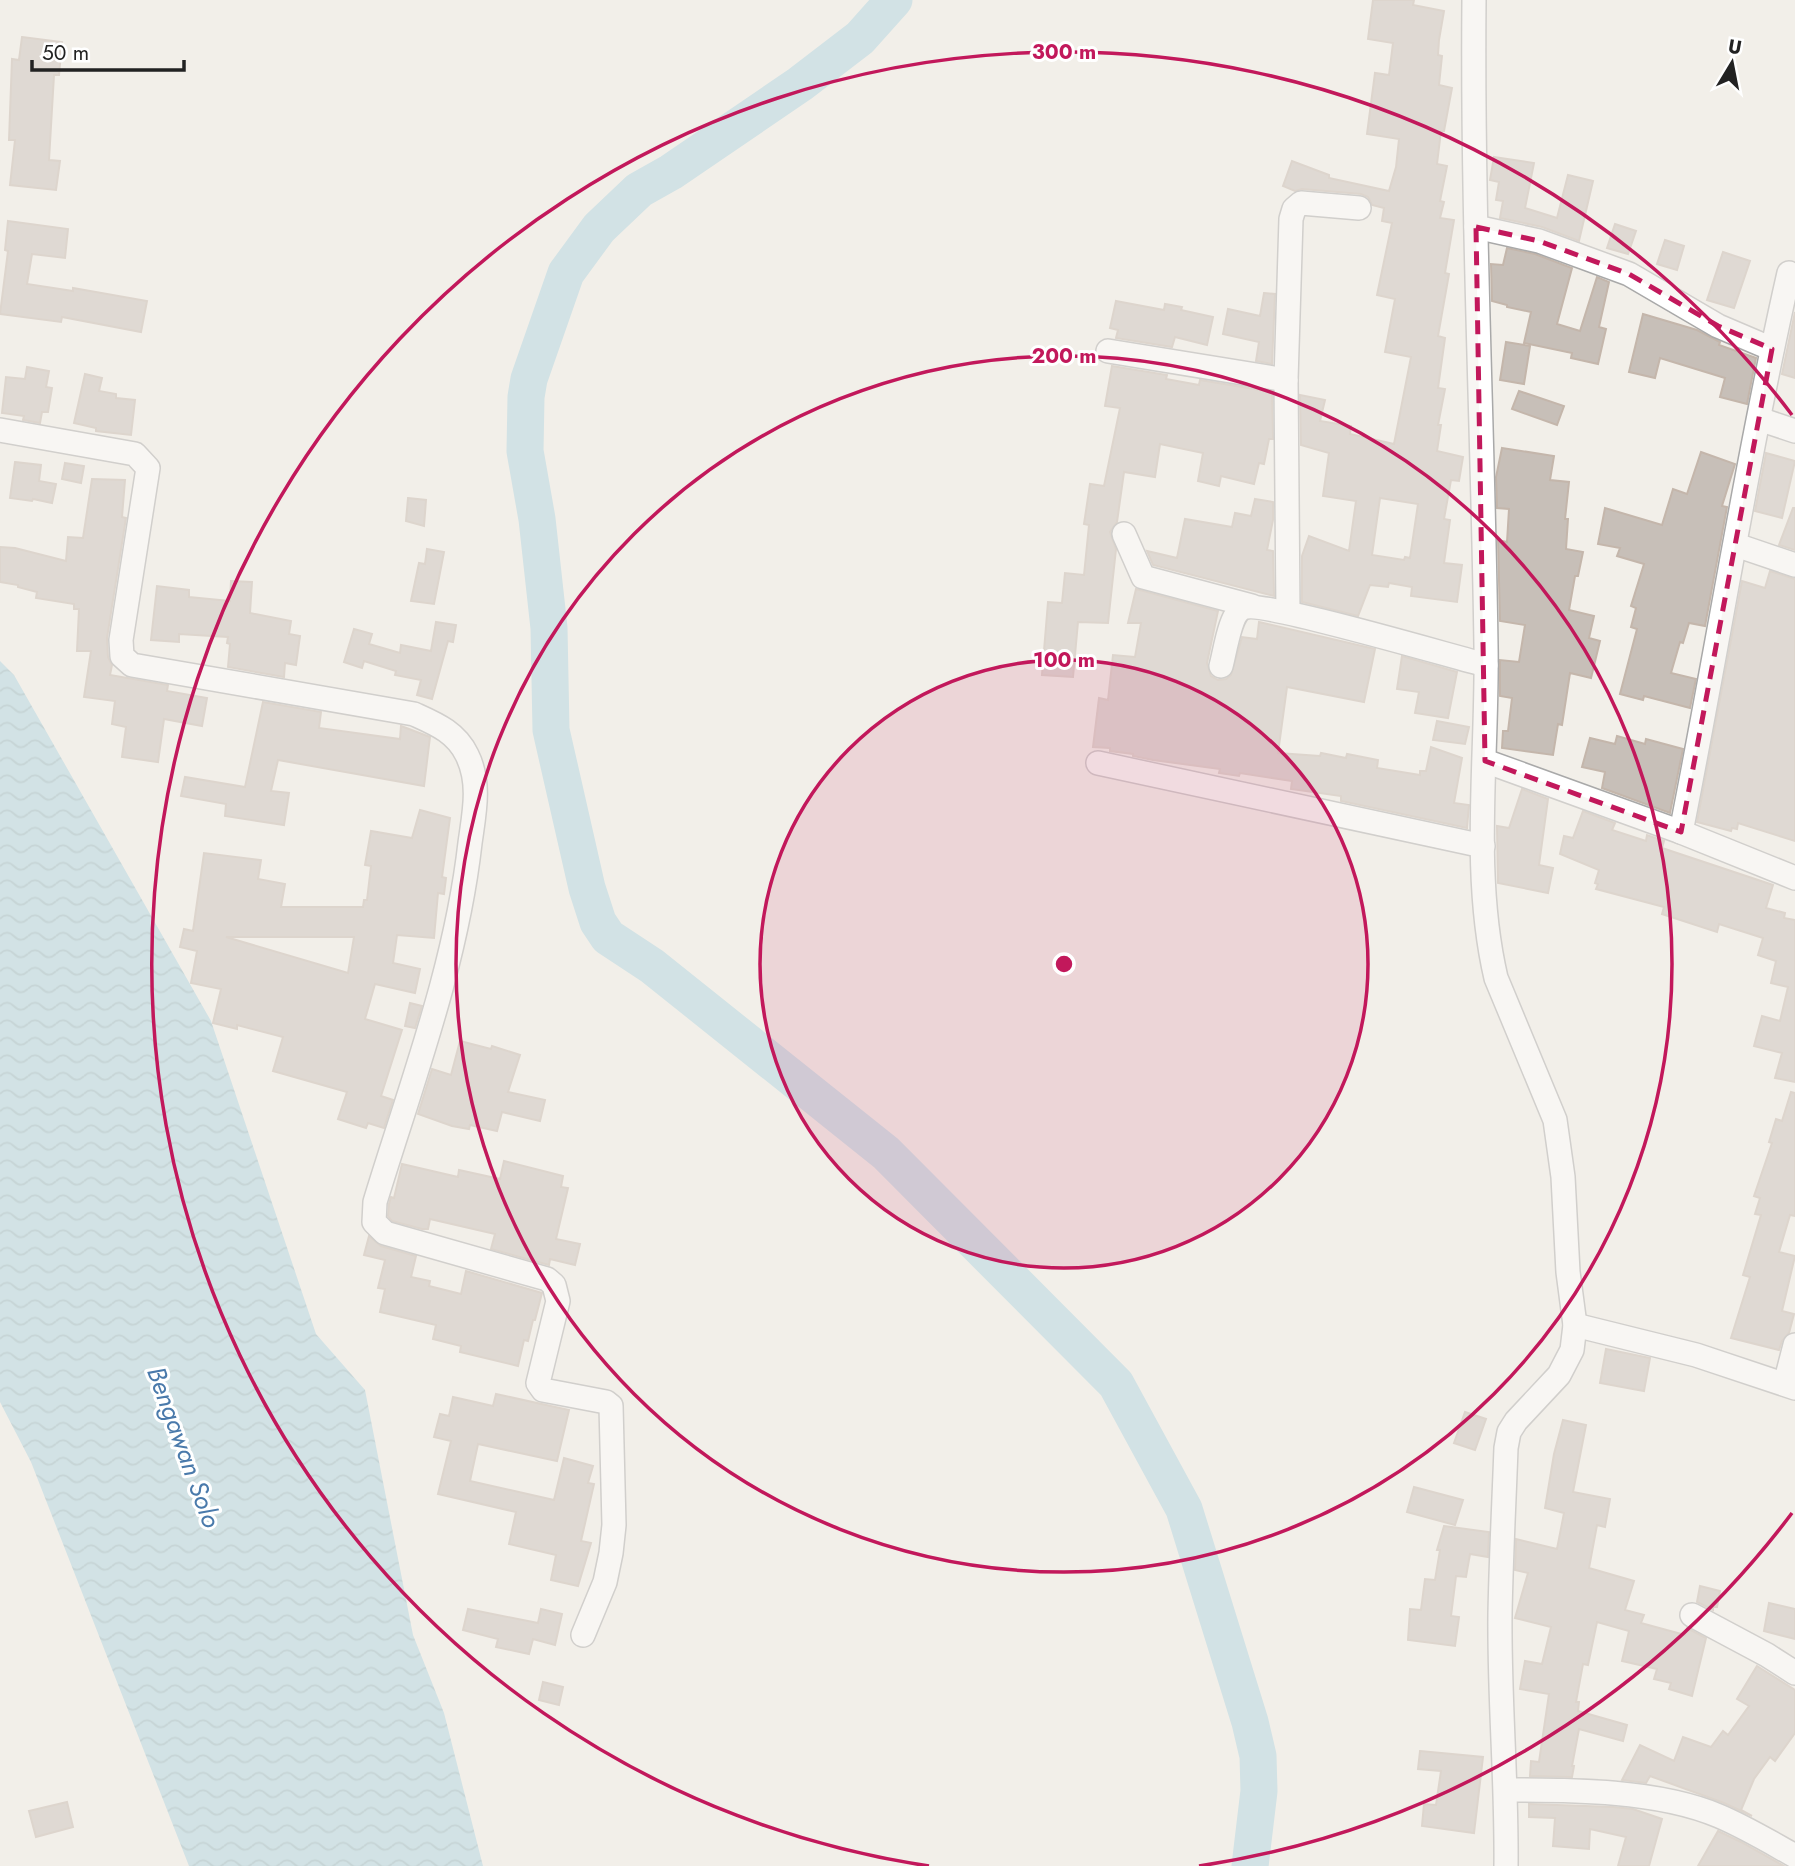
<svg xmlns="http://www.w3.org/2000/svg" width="1795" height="1866" viewBox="0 0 1795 1866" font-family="Jost,sans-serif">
  <defs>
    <pattern id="water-waves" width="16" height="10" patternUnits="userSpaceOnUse" patternTransform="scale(1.75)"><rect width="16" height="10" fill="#aad3df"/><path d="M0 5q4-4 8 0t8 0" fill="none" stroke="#92b5bf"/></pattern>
  </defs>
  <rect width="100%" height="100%" fill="#f2efe9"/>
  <polygon fill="url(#water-waves)" points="0,661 14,675 211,1021 316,1334 365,1390 413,1635 444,1713 483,1866 189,1866 31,1462 0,1402"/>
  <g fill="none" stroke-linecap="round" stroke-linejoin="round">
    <polyline stroke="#aad3df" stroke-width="37" points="894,0 860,38 800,84 671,172 639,190 599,228 566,273 529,379 526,397 525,451 537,519 549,628 551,730 587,888 598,922 608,937 652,966 886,1153 1116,1384 1184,1509 1250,1722 1258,1756 1259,1791 1250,1866"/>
  </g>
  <g fill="#c7bfb8" stroke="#c4b6ab" stroke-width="2" fill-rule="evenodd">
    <path d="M 1373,0 L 1414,0 L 1413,5 L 1444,11 L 1439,40 L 1438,55 L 1442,56 L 1439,85 L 1452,88 L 1444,131 L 1441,131 L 1437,164 L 1447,166 L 1440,201 L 1444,202 L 1440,218 L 1454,220 L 1445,273 L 1449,274 L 1438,336 L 1445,338 L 1438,388 L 1445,389 L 1438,425 L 1441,425 L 1437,451 L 1463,457 L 1459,481 L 1451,480 L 1444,519 L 1450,520 L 1444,563 L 1462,565 L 1457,602 L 1411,596 L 1412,587 L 1389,583 L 1388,587 L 1370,585 L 1358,616 L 1302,602 L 1302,556 L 1309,536 L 1349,551 L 1356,501 L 1323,496 L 1329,453 L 1301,445 L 1300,395 L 1325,400 L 1320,421 L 1351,426 L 1350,434 L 1394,444 L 1411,357 L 1385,352 L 1395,299 L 1377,295 L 1392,223 L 1382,221 L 1384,208 L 1372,205 L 1368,197 L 1361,194 L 1302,189 L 1295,191 L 1283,186 L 1292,161 L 1329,175 L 1329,178 L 1389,191 L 1396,167 L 1399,139 L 1367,134 L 1375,73 L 1389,75 L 1393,43 L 1368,39 ZM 1380,498 L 1418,504 L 1410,558 L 1405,557 L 1404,560 L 1372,555 Z"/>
    <polygon points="22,37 62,42 59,75 54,75 49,160 60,161 56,190 10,185 15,140 9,140 12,59 19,60"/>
    <polygon points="1494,157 1534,163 1525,208 1557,218 1568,175 1593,181 1579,241 1542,227 1500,218 1503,201 1496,200 1499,182 1490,180"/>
    <polygon points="8,221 68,229 65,258 32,254 27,284 73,291 73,288 147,301 141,332 62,317 61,322 0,314 8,251 5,250"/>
    <polygon points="1615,224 1636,231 1628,254 1607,248"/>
    <polygon points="1665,240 1684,246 1677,270 1657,264"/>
    <polygon points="1507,248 1535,254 1572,268 1557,324 1580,331 1597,277 1609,282 1599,327 1606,329 1598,364 1571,358 1572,353 1524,343 1531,312 1507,307 1507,305 1492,301 1491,264 1503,265"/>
    <polygon points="1723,252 1750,261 1734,308 1707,300"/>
    <polygon points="1264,293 1275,294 1272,364 1256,361 1259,342 1223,334 1228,309 1260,316"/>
    <polygon points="1116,301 1164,310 1165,304 1182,307 1181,310 1213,317 1207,345 1175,337 1172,347 1116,338 1118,330 1110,328"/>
    <polygon points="1795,312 1795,378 1782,374"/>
    <polygon points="1643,314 1697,330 1720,342 1719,345 1756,358 1747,404 1720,397 1725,378 1660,358 1655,378 1629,372"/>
    <polygon points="1506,342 1530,346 1524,384 1500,380"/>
    <polygon points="1112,366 1167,375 1166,379 1199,385 1200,380 1272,392 1273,439 1269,439 1264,464 1259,463 1254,484 1221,476 1219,486 1198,481 1203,453 1160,444 1155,477 1124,472 1117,522 1110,532 1116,549 1108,623 1078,622 1073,677 1042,675 1048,602 1062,603 1065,573 1084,575 1089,525 1084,524 1090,484 1104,486 1120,408 1105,406"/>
    <polygon points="27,367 49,371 46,387 52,388 48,412 42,412 40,423 23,420 24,416 2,413 6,377 25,379"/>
    <polygon points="85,374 102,378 99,391 116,394 116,398 135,400 131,435 96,431 96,428 74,423"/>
    <polygon points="1519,391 1564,406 1557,425 1512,409"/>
    <polygon points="1502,448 1554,456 1550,480 1569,482 1565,519 1568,519 1566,549 1583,552 1578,576 1575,576 1569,610 1594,616 1589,638 1600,641 1591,678 1570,673 1562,725 1558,724 1553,755 1502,748 1503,731 1508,731 1512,698 1500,696 1500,660 1519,662 1525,625 1500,621 1498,540 1507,542 1509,509 1497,508 1496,477"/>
    <polygon points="1701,452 1735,464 1722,506 1727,507 1705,626 1689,623 1683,643 1680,642 1671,673 1696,679 1690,708 1644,696 1643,700 1620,694 1637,629 1631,627 1636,608 1631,606 1644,564 1617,556 1620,548 1598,544 1605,508 1662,525 1673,489 1687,494"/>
    <polygon points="1766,453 1795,461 1782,518 1755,511"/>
    <polygon points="15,462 41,465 39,481 56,484 52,503 33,499 32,501 10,498"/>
    <polygon points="65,463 84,466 81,483 62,479"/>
    <polygon points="92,479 125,480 122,517 126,518 107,638 108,657 112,665 110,675 168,685 167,691 207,698 202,726 164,719 158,762 122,757 126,727 112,724 115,701 84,697 91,651 77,651 79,609 74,609 74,604 36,598 37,592 18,587 18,585 0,582 0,547 15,548 66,561 68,537 83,538"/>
    <polygon points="408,498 426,500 424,526 406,521"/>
    <polygon points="1255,499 1273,502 1273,520 1267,550 1273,551 1274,596 1153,565 1147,551 1177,558 1185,519 1232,527 1235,513 1251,516"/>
    <polygon points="1793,508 1795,508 1795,550 1779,545"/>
    <polygon points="427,549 444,552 434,604 411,601 419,563 425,564"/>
    <polygon points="1770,571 1795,579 1795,841 1738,823 1737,829 1732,828 1731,831 1697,822 1742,581 1765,588"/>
    <polygon points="231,581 252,582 250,613 291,621 289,634 300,636 296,665 285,663 284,677 228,667 230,644 227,643 228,637 179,634 179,642 151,640 157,586 189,590 189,597 230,601"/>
    <polygon points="1136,589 1218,611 1207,663 1211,676 1218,680 1226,679 1231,675 1242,637 1257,639 1259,622 1375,649 1364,702 1287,687 1278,753 1320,756 1321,753 1346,758 1347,754 1378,760 1377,768 1420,775 1420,771 1426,771 1431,747 1462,758 1454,803 1469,805 1467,828 1341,801 1341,796 1291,789 1292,781 1240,773 1239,776 1219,773 1220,769 1153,760 1133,756 1133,754 1110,751 1110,748 1093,747 1099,698 1108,700 1113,655 1135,657 1141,623 1128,623"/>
    <polygon points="436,622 456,625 453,642 448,641 432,699 417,695 421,680 395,675 396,671 364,661 362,668 344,662 354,629 372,634 369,644 400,653 401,645 431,651"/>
    <polygon points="1402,656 1457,672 1448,718 1415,713 1419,692 1397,689"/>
    <polygon points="263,702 321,712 319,728 400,739 401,726 430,737 424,786 278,760 271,791 289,793 284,825 225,816 226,804 181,796 185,777 245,787"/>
    <polygon points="1437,721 1469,727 1465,744 1433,740"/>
    <polygon points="1617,736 1645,744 1646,739 1683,749 1670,813 1602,788 1605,772 1582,767 1590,738 1615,744"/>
    <polygon points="1522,789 1548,799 1539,865 1553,868 1548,893 1498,883 1497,826 1509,828"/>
    <path d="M 420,810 L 450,818 L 442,877 L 446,878 L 444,894 L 438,893 L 434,938 L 397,935 L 393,963 L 420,969 L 415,993 L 375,984 L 365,1019 L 402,1030 L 381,1096 L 393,1100 L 384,1128 L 368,1123 L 366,1128 L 338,1119 L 347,1092 L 273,1071 L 283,1037 L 237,1025 L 237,1029 L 213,1023 L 221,989 L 191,983 L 197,951 L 180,947 L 184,929 L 193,931 L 204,853 L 261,860 L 258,879 L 285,884 L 281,907 L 363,907 L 364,900 L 367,900 L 371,866 L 365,865 L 371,831 L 412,838 ZM 226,937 L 354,937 L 348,973 Z"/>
    <polygon points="1583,811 1615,823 1612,830 1646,841 1647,835 1664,841 1662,848 1773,885 1766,908 1785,913 1784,918 1795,920 1795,1082 1775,1078 1782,1053 1754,1046 1762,1016 1780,1021 1788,987 1771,983 1776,961 1758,955 1763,938 1719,924 1717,932 1662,914 1664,907 1596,889 1598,884 1595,883 1599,870 1560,854 1564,836 1573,838"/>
    <polygon points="410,1003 422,1006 415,1028 405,1026"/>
    <polygon points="460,1041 491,1049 492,1046 520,1055 508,1092 545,1100 540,1121 502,1112 497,1131 470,1125 469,1129 452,1126 418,1114 432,1069 451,1075"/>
    <polygon points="1791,1092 1795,1093 1795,1216 1790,1215 1779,1252 1795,1256 1782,1311 1794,1314 1789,1333 1782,1341 1779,1350 1731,1338 1750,1277 1743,1275 1761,1215 1755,1214 1760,1198 1754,1196 1772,1143 1769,1142 1776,1119 1782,1121"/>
    <polygon points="504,1161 563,1176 561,1187 568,1188 556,1239 580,1244 575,1265 550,1259 549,1265 491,1249 495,1234 430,1219 428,1229 422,1229 392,1221 388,1216 389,1204 391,1197 394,1198 402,1164 458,1177 459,1170 500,1179"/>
    <polygon points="369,1236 381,1246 416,1256 411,1277 430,1281 429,1286 461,1294 466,1271 542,1293 535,1320 533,1320 528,1341 524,1340 518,1366 460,1352 461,1346 433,1339 436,1325 380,1312 385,1289 378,1288 385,1260 364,1255"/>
    <polygon points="1606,1349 1650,1358 1644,1391 1600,1383"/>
    <polygon points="496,1394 569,1410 557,1461 478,1444 470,1481 554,1500 564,1458 593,1466 588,1483 594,1484 581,1541 591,1543 578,1586 551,1580 556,1555 509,1544 516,1512 438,1494 451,1441 434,1437 440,1414 449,1416 453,1397 493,1406"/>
    <polygon points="1465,1412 1486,1419 1475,1450 1454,1443"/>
    <polygon points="1563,1420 1586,1425 1573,1492 1610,1499 1605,1527 1597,1525 1589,1568 1634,1581 1625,1610 1644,1615 1641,1623 1685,1635 1687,1628 1706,1638 1692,1696 1669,1689 1671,1683 1654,1679 1657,1669 1622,1661 1629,1631 1597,1622 1588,1665 1583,1664 1576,1702 1579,1702 1578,1711 1627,1725 1623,1741 1579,1729 1572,1766 1574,1766 1572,1777 1530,1776 1531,1761 1539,1762 1549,1694 1520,1689 1525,1661 1542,1664 1551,1627 1515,1618 1528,1573 1515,1570 1516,1539 1557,1549 1564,1513 1545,1508 1554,1454"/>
    <polygon points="1414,1487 1463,1500 1455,1525 1407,1512"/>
    <polygon points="1444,1526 1489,1532 1488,1557 1470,1554 1466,1577 1456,1576 1451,1616 1459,1617 1455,1646 1408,1640 1410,1609 1421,1610 1425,1579 1435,1580 1440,1550 1437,1550"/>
    <polygon points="1700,1586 1720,1591 1717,1607 1713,1607 1713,1610 1697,1602"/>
    <polygon points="1769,1603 1795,1609 1795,1639 1764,1631"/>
    <polygon points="468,1609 538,1623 541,1609 562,1614 555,1645 533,1639 529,1654 496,1647 498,1639 463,1630"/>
    <polygon points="1757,1666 1795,1690 1795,1733 1775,1761 1770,1757 1754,1779 1741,1810 1752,1816 1724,1803 1650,1776 1646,1783 1622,1780 1640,1745 1674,1761 1683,1737 1711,1747 1723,1731 1728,1735 1749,1706 1737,1699"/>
    <polygon points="543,1682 563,1687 559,1705 539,1700"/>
    <polygon points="1420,1751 1483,1757 1474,1833 1422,1826 1424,1804 1436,1805 1441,1771 1418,1769"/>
    <polygon points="67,1802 73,1827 36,1837 29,1811"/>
    <polygon points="1529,1804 1613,1807 1633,1809 1662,1819 1649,1866 1618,1866 1626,1837 1590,1829 1589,1849 1553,1846 1555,1818 1529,1817"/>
    <polygon points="1718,1831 1741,1842 1784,1866 1698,1866"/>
  </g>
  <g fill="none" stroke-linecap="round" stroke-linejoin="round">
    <defs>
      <g id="street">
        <path d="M 1474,0 C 1472,215 1483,431 1486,646 C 1488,755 1471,871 1496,978 L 1555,1120 L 1563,1177 L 1568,1272 L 1575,1325 L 1572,1350 L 1559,1375 L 1516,1421 L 1509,1432 L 1506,1448 C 1504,1503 1501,1559 1500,1614 C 1499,1698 1507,1782 1506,1866"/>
        <polyline points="1476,227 1539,241 1629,274 1718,326 1772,349"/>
        <polyline points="1108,351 1286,380"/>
        <polyline points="1759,419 1795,431"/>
        <path d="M 0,430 L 135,454 L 148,468 L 121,640 L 122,656 L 132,665 L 414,714 C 436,724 456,732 467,755 C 481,783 474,814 470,843 C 456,967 411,1084 375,1202 L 374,1222 L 385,1233 L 547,1279 L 554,1285 L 558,1301 L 538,1383 L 543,1390 L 606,1402 L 611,1406 L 614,1525 L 611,1553 L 605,1582 L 583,1635"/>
        <polyline points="1124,534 1143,577 1252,606"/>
        <polyline points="1736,545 1795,565"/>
        <polyline points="1288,612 1286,380 1291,219 1294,209 1301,203 1359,208"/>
        <path d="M 1221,666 C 1225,652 1230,613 1243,608 C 1262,600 1453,657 1486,665"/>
        <polyline points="1485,761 1681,832 1795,878"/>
        <polyline points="1098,763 1483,846"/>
        <path d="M 1681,832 C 1718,646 1747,458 1789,273"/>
        <polyline points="1575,1325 1696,1355 1795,1388"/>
        <polyline points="1785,1384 1795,1345"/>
        <polyline points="1692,1615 1767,1655 1795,1673"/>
        <path d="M 1507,1790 C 1572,1790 1658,1790 1719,1816 C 1745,1827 1770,1842 1795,1856"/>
      </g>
    </defs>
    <use href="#street" stroke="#a9a9a9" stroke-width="26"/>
    <use href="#street" stroke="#fff" stroke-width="23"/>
  </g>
  <path d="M0 0H1795V1866H0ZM 1476,227 L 1539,241 L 1629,274 L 1718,326 L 1772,349 L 1681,832 L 1485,761 Z" fill="#f2efe9" fill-opacity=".55" fill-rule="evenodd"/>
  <path fill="none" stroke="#c2185b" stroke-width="5" stroke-dasharray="14 9" stroke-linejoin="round" d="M 1476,227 L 1539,241 L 1629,274 L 1718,326 L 1772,349 L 1681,832 L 1485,761 Z"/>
  <circle cx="1064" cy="964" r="304" fill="#c2185b" fill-opacity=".12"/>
  <g fill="none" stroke="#c2185b" stroke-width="3.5">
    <circle cx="1064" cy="964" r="304"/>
    <circle cx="1064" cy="964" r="608"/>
    <path d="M1792 1513A912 912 0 0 1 1199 1866M929 1866A912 912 0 1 1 1792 415"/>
  </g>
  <g text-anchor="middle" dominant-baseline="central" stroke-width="6" stroke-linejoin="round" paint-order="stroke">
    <g font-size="26" font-style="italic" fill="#4a7aab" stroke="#fff">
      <text transform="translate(184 1447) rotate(70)">Bengawan Solo</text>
    </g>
  </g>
  <circle cx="1064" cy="964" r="10" fill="#c2185b" stroke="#fff" stroke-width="3.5"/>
  <g font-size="21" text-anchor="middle" font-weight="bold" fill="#c2185b" stroke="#fff" stroke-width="6" stroke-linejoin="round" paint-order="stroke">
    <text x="1064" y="59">300 m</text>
    <text x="1064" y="363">200 m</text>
    <text x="1064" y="667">100 m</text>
  </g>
  <g transform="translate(1732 63) rotate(10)" stroke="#ffffff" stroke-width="5" paint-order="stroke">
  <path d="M0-5L12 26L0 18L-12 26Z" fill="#222222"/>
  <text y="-10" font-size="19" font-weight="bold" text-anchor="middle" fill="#222222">U</text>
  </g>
  <path d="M32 60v10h152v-10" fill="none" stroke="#222222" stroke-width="3.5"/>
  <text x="42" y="60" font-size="21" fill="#222222" stroke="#ffffff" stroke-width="5" paint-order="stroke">50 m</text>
</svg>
